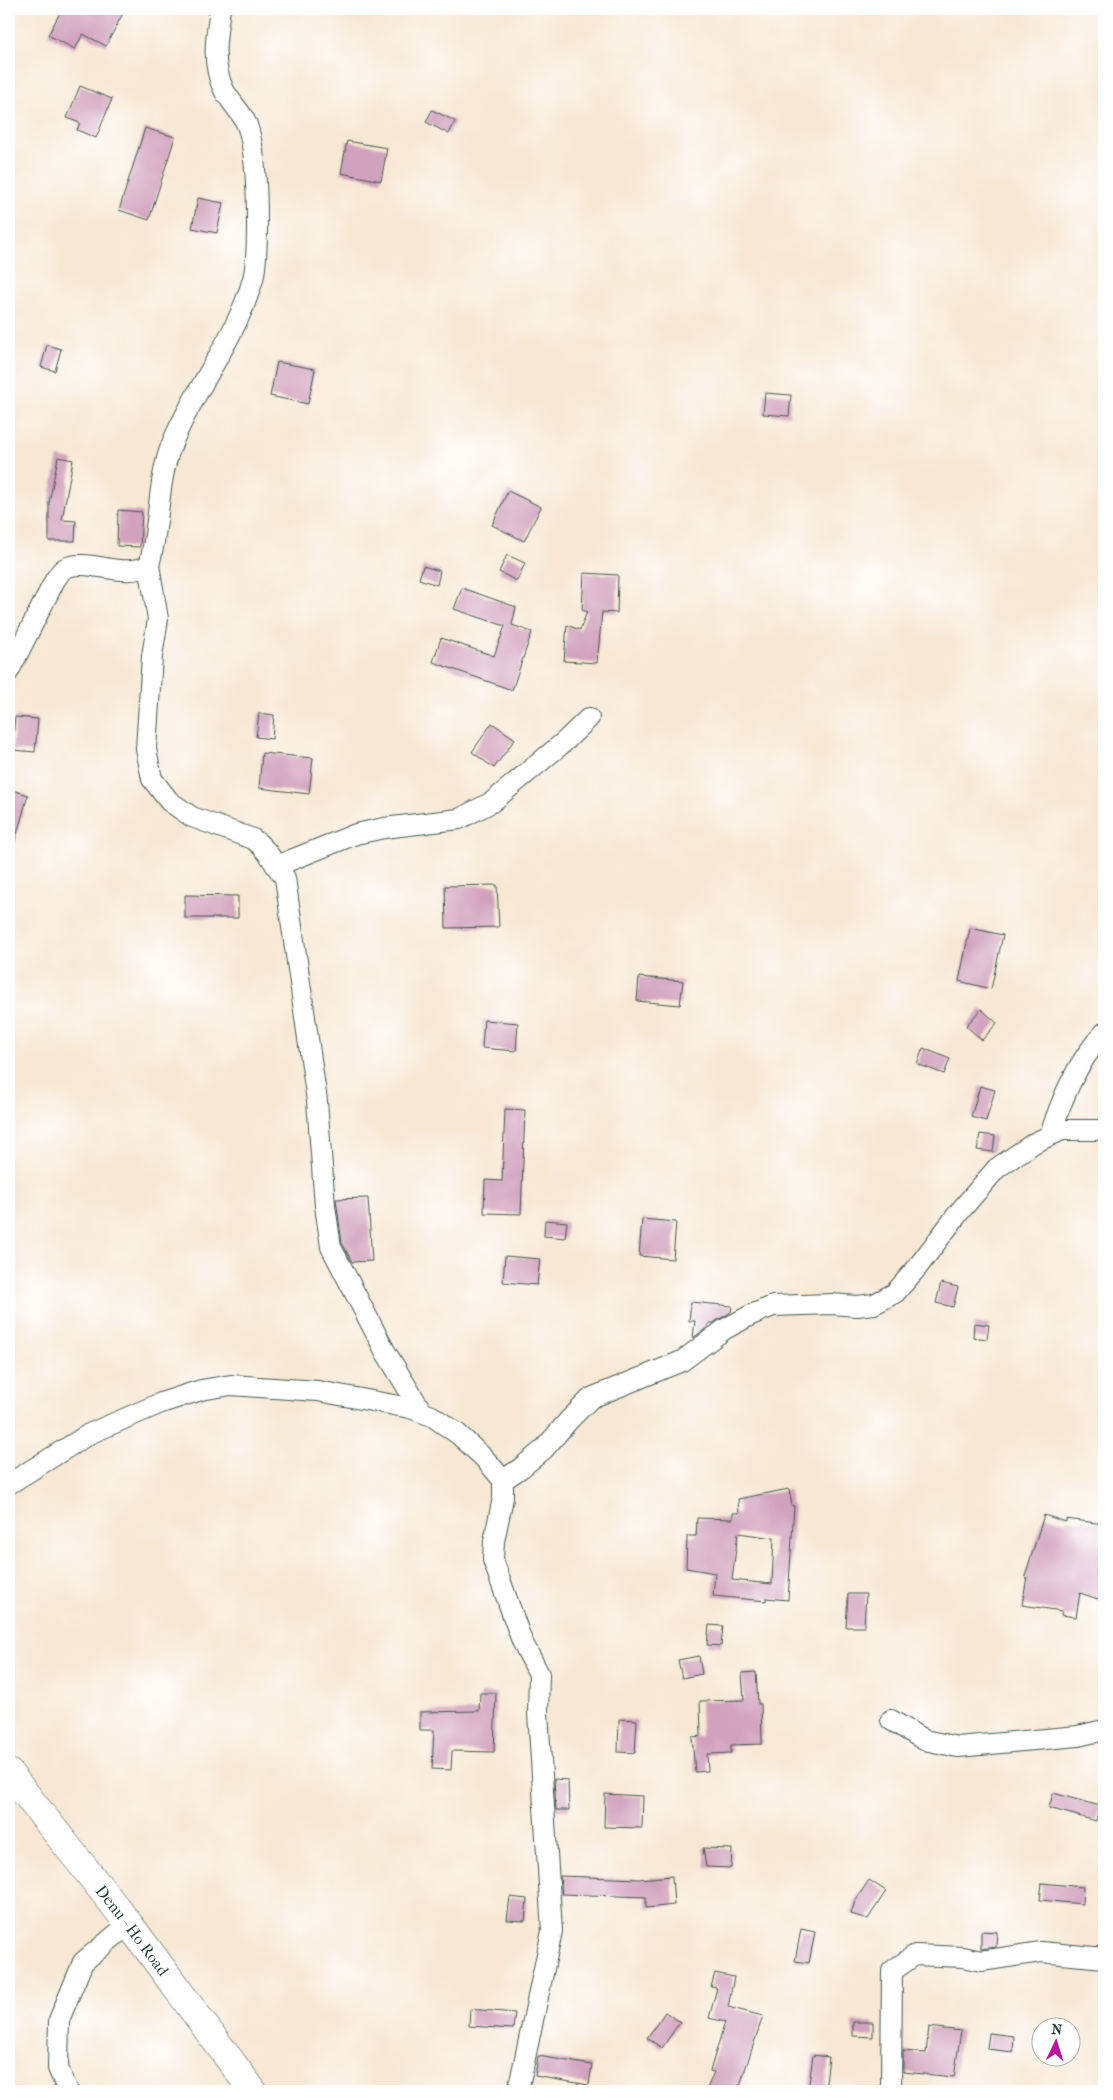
<svg xmlns="http://www.w3.org/2000/svg" width="1113" height="2100" viewBox="0 0 1113 2100" font-family="'IM FELL French Canon',serif">
  <rect width="100%" height="100%" fill="#fff"/>
  <filter id="ink" filterUnits="userSpaceOnUse"><feTurbulence type="fractalNoise" baseFrequency=".02" numOctaves="2"/><feDisplacementMap in="SourceGraphic" scale="10" xChannelSelector="R" yChannelSelector="G"/><feConvolveMatrix kernelMatrix="1 2 1 2 8 2 1 2 1" color-interpolation-filters="sRGB"/></filter>
  <filter id="wash" filterUnits="userSpaceOnUse"><feTurbulence type="fractalNoise" baseFrequency=".0096" numOctaves="4" result="noise"/><feDisplacementMap in="SourceGraphic" scale="20" xChannelSelector="R" yChannelSelector="G"/><feGaussianBlur stdDeviation="1.12" result="paint"/><feColorMatrix in="noise" values="0 0 0 0 0 0 0 0 0 0 0 0 0 0 0 0 0 1.4 0 .05"/><feComposite in="paint" operator="in"/></filter>
  <g filter="url(#wash)">
    <rect width="100%" height="100%" fill="#f7e7d3"/>
    <g id="blocks">
      <g fill="#d1a2bd" fill-rule="evenodd">
        <polygon points="62,9 125,9 106,46 83,34 75,49 48,35"/>
        <polygon points="80,86 112,99 96,138 77,130 80,123 67,118"/>
        <polygon points="432,110 455,121 449,134 426,122"/>
        <polygon points="145,128 175,137 149,220 119,210"/>
        <polygon points="347,141 387,148 381,181 341,173"/>
        <polygon points="198,198 223,203 217,233 192,228"/>
        <polygon points="47,345 61,349 55,371 41,367"/>
        <polygon points="277,362 315,369 308,404 270,396"/>
        <polygon points="765,393 791,395 789,416 763,414"/>
        <polygon points="58,457 73,460 62,520 76,521 75,541 49,541 49,503"/>
        <polygon points="508,491 541,507 524,541 492,525"/>
        <polygon points="118,510 142,512 140,547 117,546"/>
        <polygon points="507,555 525,563 517,581 499,572"/>
        <polygon points="423,566 440,571 437,585 419,579"/>
        <polygon points="584,573 618,575 617,613 602,612 597,663 564,661 567,625 580,630 587,612 582,610"/>
        <polygon points="462,588 516,607 512,625 532,632 512,690 433,662 441,638 494,656 505,626 454,609"/>
        <polygon points="259,713 274,715 272,739 256,737"/>
        <polygon points="15,717 38,719 35,752 12,750"/>
        <polygon points="492,723 515,739 494,768 472,752"/>
        <polygon points="262,753 313,758 309,794 259,788"/>
        <polygon points="9,789 28,795 13,848 9,847"/>
        <polygon points="497,885 499,927 446,928 445,886"/>
        <polygon points="185,895 238,896 238,918 185,918"/>
        <polygon points="970,928 1003,935 991,989 959,981"/>
        <polygon points="639,977 683,981 680,1005 637,1001"/>
        <polygon points="981,1009 997,1023 982,1040 966,1026"/>
        <polygon points="484,1020 518,1023 516,1051 482,1048"/>
        <polygon points="923,1048 950,1059 944,1074 917,1064"/>
        <polygon points="980,1086 995,1090 986,1121 971,1117"/>
        <polygon points="505,1109 525,1110 521,1214 484,1213 485,1180 502,1181"/>
        <polygon points="980,1134 995,1136 993,1152 977,1150"/>
        <polygon points="368,1198 372,1261 352,1262 342,1243 336,1199"/>
        <polygon points="642,1219 676,1222 673,1259 639,1256"/>
        <polygon points="545,1220 567,1222 565,1238 544,1236"/>
        <polygon points="505,1256 540,1259 537,1285 503,1282"/>
        <polygon points="941,1283 958,1287 953,1307 936,1303"/>
        <polygon points="691,1302 732,1306 731,1312 713,1323 709,1323 708,1327 693,1338 695,1321 689,1321"/>
        <polygon points="974,1323 989,1325 987,1339 973,1337"/>
        <path d="M 789,1489 L 792,1506 L 794,1506 L 788,1600 L 766,1598 L 766,1601 L 713,1596 L 715,1573 L 686,1568 L 687,1536 L 696,1536 L 697,1518 L 733,1519 L 733,1513 L 739,1513 L 738,1499 ZM 738,1533 L 774,1538 L 772,1584 L 732,1580 Z"/>
        <polygon points="1044,1515 1066,1522 1066,1519 1104,1524 1104,1601 1080,1593 1076,1617 1061,1615 1062,1611 1022,1605 1027,1577 1025,1576"/>
        <polygon points="848,1594 866,1594 864,1627 846,1627"/>
        <polygon points="709,1625 723,1626 721,1646 707,1645"/>
        <polygon points="699,1656 702,1674 682,1678 678,1660"/>
        <polygon points="756,1672 758,1704 761,1704 762,1744 731,1745 731,1753 707,1754 708,1771 695,1772 692,1737 701,1736 700,1701 744,1700 742,1673"/>
        <polygon points="480,1693 496,1693 494,1752 452,1751 451,1770 432,1769 434,1730 420,1730 420,1712 479,1711"/>
        <polygon points="619,1719 637,1720 635,1753 618,1752"/>
        <polygon points="554,1779 568,1780 569,1810 556,1810"/>
        <polygon points="1053,1793 1100,1806 1096,1821 1049,1808"/>
        <polygon points="605,1794 643,1796 642,1828 604,1827"/>
        <polygon points="703,1848 732,1849 731,1868 706,1867"/>
        <polygon points="560,1876 639,1879 672,1876 674,1905 646,1908 646,1897 562,1894"/>
        <polygon points="869,1880 886,1891 868,1919 851,1914 855,1901"/>
        <polygon points="1042,1883 1083,1887 1082,1904 1040,1900"/>
        <polygon points="510,1897 527,1899 525,1921 507,1920"/>
        <polygon points="801,1929 815,1932 809,1963 795,1961"/>
        <polygon points="981,1931 997,1932 996,1947 981,1949"/>
        <polygon points="715,1973 734,1977 728,2007 763,2016 738,2091 706,2091 714,2072 710,2071 725,2022 709,2018 717,1988 711,1987"/>
        <polygon points="470,2009 515,2013 513,2029 469,2026"/>
        <polygon points="665,2012 680,2022 662,2048 647,2038"/>
        <polygon points="853,2022 873,2022 873,2037 853,2036"/>
        <polygon points="929,2027 961,2031 954,2077 903,2072 903,2051 926,2053"/>
        <polygon points="989,2033 1014,2036 1013,2052 987,2049"/>
        <polygon points="813,2055 829,2057 825,2091 808,2091"/>
        <polygon points="538,2056 592,2065 589,2085 535,2076"/>
      </g>
    </g>
  </g>
  <g filter="url(#ink)">
    <use href="#blocks" fill-opacity="0" stroke="#3f564c" stroke-width="1"/>
    <g fill="none" stroke-linecap="round" stroke-linejoin="round">
      <defs>
        <g id="minor">
          <path d="M 149,565 L 158,619 L 152,656 L 146,749 L 152,779 L 169,801 L 192,817 L 253,839 C 268,849 274,864 285,878 L 317,1101 L 325,1206 L 331,1247 L 385,1351 L 422,1412"/>
          <path d="M 9,671 L 55,580 C 58,576 61,570 65,568 C 88,557 123,580 149,565 C 160,526 157,484 171,446 C 194,388 236,340 253,279 C 257,264 257,239 257,223 C 257,196 256,150 247,125 C 242,112 230,102 224,90 C 211,63 216,37 220,9"/>
          <polyline points="276,866 356,834 384,828 459,819 492,802 564,742 589,718"/>
          <path d="M 1050,1135 C 1062,1098 1077,1062 1104,1033"/>
          <polyline points="503,1480 521,1468 544,1449 569,1420 591,1398 682,1361 725,1329 751,1315 773,1306 832,1304 857,1306 874,1304 895,1293 916,1269 960,1211 997,1168 1034,1143 1062,1130 1104,1130"/>
          <polyline points="9,1484 89,1434 161,1403 201,1390 231,1385 318,1391 410,1408 432,1416 458,1434 484,1458 503,1480 503,1498 494,1541 493,1560 522,1641 539,1674 538,1713 552,1931 518,2091"/>
          <polyline points="891,1720 924,1740 958,1747 1078,1736 1104,1730"/>
          <polyline points="68,2091 58,2068 59,2020 83,1962 129,1924"/>
          <polyline points="891,2091 892,1971 915,1955 963,1957 981,1961 1041,1952 1104,1958"/>
        </g>
        <g id="primary">
          <path id="s1" d="M 9,1773 L 129,1924 L 253,2091"/>
        </g>
      </defs>
      <use href="#minor" stroke="#3f564c" stroke-width="22"/>
      <use href="#primary" stroke="#3f564c" stroke-width="29"/>
      <use href="#minor" stroke="#fff" stroke-width="20"/>
      <use href="#primary" stroke="#fff" stroke-width="28"/>
    </g>
  </g>
  <g text-anchor="middle" dominant-baseline="central" stroke-width="4.5" stroke-linejoin="round" paint-order="stroke">
    <g font-size="16" fill="#1f3d34" stroke="#fff">
      <text stroke="none"><textPath href="#s1" startOffset="200">Denu - Ho Road</textPath></text>
    </g>
  </g>
  <rect width="1113" height="2100" fill="none" stroke="#fff" stroke-width="30"/>
  <g transform="translate(1056 2042) rotate(4)"><circle r="24" fill="#ffffff" stroke="#a5b1ae"/>
  <path d="M0-4L9 19L0 12L-9 19Z" fill="#b5179e"/>
  <text y="-8" font-size="14" font-weight="bold" text-anchor="middle" fill="#1f3d34">N</text>
  </g>
</svg>
